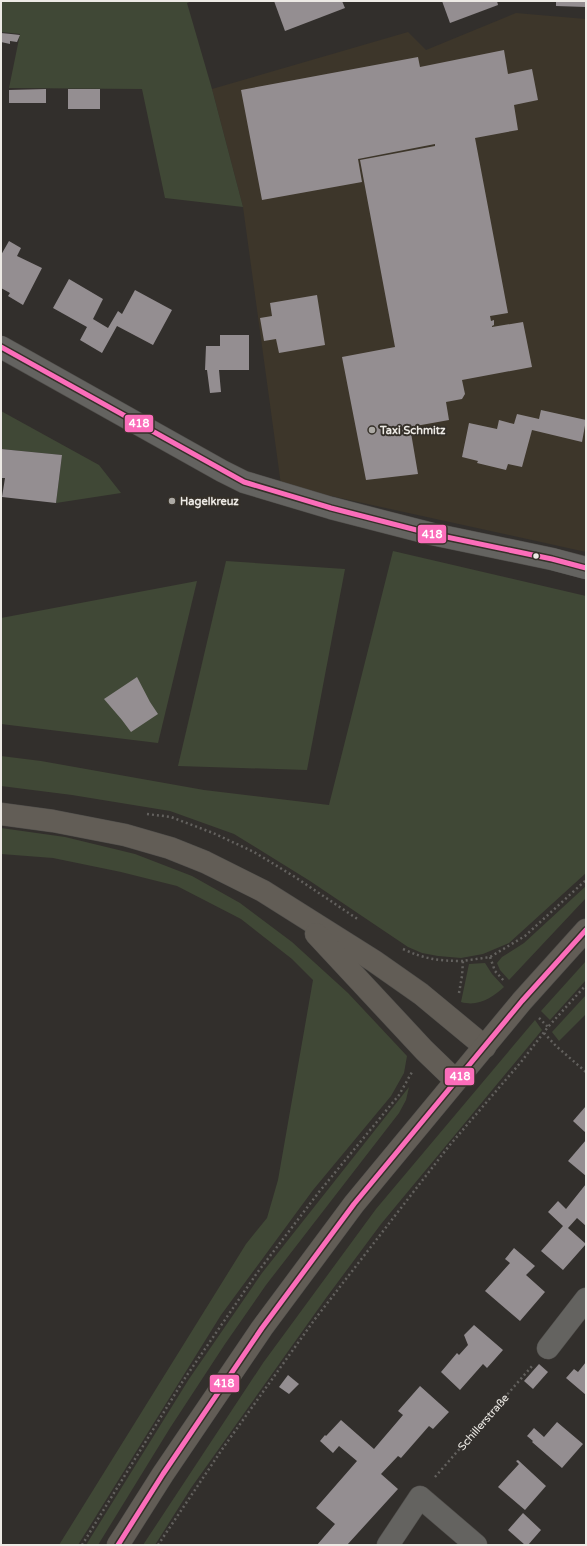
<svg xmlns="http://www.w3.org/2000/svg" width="587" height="1546" viewBox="0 0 587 1546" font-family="'Varela Round',sans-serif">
  <rect width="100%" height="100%" fill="#322f2c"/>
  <polygon fill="#3d362a" points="516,13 586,19 586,552 281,485 243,207 212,89 408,32 426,50"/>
  <g fill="#404836">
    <polygon points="1,1 192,1 187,3 212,89 243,207 165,198 142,89 9,88 20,34 1,32"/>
    <polygon points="1,411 99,465 121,493 56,503 62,455 1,449"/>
    <polygon points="393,551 586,596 586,873 509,943 483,954 461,958 438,956 422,953 408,947 310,881 234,834 170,811 72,795 1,786 1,756 41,761 204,790 329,805"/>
    <polygon points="226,561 345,569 307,770 178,766"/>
    <polygon points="197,581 158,743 1,724 1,618"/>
    <polygon points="1,828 65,837 135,854 192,876 240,903 292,942 348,993 407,1056 404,1073 391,1096 313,1190 221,1315 78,1545 59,1545 246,1244 267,1218 278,1180 313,980 292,959 241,919 177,886 121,872 53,858 1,854"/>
    <polygon points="586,886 586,898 509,980 500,970 497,963 502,957 524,943"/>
    <polygon points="586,961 586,980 550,1020 541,1011"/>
    <path d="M 485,963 L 492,974 L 504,987 C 492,998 478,1007 461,1002 L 469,964 Z"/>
    <polygon points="586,995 586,1014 559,1041 552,1032"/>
    <polygon points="535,1020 542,1030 381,1224 326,1298 191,1488 155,1545 143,1545 263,1363 376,1209"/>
    <polygon points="409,1087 406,1100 399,1113 266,1285 225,1344 170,1428 98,1545 86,1545 189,1379 262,1273"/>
  </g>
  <g fill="#948e91">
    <polygon points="274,1 342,1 345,8 285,31"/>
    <polygon points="442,1 497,1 498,5 450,23"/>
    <polygon points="556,1 586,1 586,7 556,6"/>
    <polygon points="1,33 11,34 20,35 17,42 10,41 10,44 1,42"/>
    <polygon points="504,50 508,74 532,69 538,100 514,105 518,130 475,138 508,313 490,316 491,321 494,320 494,325 492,326 492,327 523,322 532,367 462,380 465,394 462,399 446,402 449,420 410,427 418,474 366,480 342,357 395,347 360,160 435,146 435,144 358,159 362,182 262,200 241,90 418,57 420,67"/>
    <polygon points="46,89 46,103 9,103 9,90"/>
    <rect x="68" y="89" width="32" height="20"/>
    <polygon points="9,241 21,248 17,256 42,268 23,305 8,296 10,293 1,288 1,255"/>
    <polygon points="69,279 103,299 93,319 108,328 118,311 122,314 135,290 172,310 153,345 117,326 102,353 80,340 87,327 53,308"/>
    <polygon points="317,295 325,345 279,353 276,339 264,341 260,318 272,316 270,303"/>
    <polygon points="220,335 249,335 249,370 219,370 221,392 210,393 207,370 205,370 206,346 220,346"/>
    <polygon points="541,410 586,420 582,442 532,430 522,467 508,464 506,470 477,463 478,461 462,457 469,423 497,429 499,420 514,424 517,414 539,419"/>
    <polygon points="1,449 62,455 56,503 2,497 5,478 1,478"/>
    <polygon points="137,677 150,702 158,714 131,732 122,720 104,699"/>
    <polygon points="586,1106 586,1133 573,1121"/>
    <polygon points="586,1140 586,1176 568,1161"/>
    <polygon points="586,1184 586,1226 577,1218 568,1228 586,1244 563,1270 541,1251 563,1226 548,1212 558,1201 566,1209"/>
    <polygon points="514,1248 535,1266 526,1275 545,1292 520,1321 485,1291 510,1263 505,1259"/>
    <polygon points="474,1325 503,1350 487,1368 483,1364 460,1390 441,1372 457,1353 459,1355 468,1345 464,1335"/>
    <polygon points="586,1362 586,1395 566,1378 574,1369 578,1372"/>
    <polygon points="539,1364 548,1372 533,1389 524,1381"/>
    <polygon points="288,1375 299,1384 289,1394 279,1387"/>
    <polygon points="420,1386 449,1412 433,1429 429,1426 401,1458 398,1456 381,1474 398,1489 347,1545 317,1545 335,1524 316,1508 357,1461 339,1446 333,1453 320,1441 325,1435 326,1436 341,1420 374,1449 403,1415 398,1411"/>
    <polygon points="557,1422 583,1444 562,1468 532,1442 533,1441 527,1436 534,1428 544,1437"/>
    <polygon points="518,1460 546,1486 525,1510 498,1487 519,1464 516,1461"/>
    <polygon points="523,1513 541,1530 528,1545 525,1545 508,1530"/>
  </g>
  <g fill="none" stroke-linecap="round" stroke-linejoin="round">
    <defs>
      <g id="minor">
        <polyline points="1,347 222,471 244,482 331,508 432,534 552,559 586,568"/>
        <polyline points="548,1348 586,1299"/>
        <polyline points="388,1545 420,1497 476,1545"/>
      </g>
      <g id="secondary">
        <polyline points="1,814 53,821 125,835 170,848 205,862 263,891 374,961 421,994 485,1047"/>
        <polyline points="316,934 424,1050 455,1080"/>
        <polyline points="118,1545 163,1474 262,1328 354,1204 522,1001 586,930"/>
      </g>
    </defs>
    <use href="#minor" stroke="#504e4b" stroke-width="23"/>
    <use href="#secondary" stroke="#504e4b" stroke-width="23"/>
    <g stroke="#63615e" stroke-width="2.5" stroke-dasharray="2 3" stroke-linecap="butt">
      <polyline points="147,814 171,817 213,833 254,852 295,877 359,920"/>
      <path d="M 403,949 C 424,959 439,961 463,961"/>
      <polyline points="490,957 495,971 505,982"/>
      <polyline points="459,993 462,976 463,961 490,957 525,936 586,880"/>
      <polyline points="539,1018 548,1027"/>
      <polyline points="544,1033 556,1046 586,1072"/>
      <path id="s1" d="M 435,1477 L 533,1365"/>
      <polyline points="82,1545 183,1381 257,1273 319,1192 399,1095 412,1072"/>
      <polyline points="158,1545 223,1448 315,1319 449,1146 521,1062 548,1027 586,985"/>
    </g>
    <use href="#minor" stroke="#646360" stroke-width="22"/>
    <use href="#secondary" stroke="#625d56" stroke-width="22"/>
    <defs>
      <g id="bus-1">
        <polyline points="1,347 244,482 331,508 432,534 552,559 586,568"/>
        <polyline points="118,1545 163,1474 262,1328 354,1204 522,1001 586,930"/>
      </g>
    </defs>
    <use href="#bus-1" stroke="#353029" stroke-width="8"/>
    <use href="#bus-1" stroke="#fb6dba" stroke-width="5"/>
  </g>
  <g fill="#aca9a4" stroke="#353029" stroke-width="1.5">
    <circle cx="372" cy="430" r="4"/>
    <circle cx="172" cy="501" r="4"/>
  </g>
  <circle fill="#edeae5" stroke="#353029" stroke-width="1.5" cx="536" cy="556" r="3.5"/>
  <g text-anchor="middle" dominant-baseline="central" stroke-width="4" stroke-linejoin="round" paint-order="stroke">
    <g font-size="11" font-weight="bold" fill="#edeae5" stroke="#353029" text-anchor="start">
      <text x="380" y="430">Taxi Schmitz</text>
      <text x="180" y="501">Hagelkreuz</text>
    </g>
    <g font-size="11" fill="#edeae5" stroke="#353029">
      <text stroke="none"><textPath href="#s1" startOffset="73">Schillerstraße</textPath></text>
    </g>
  </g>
  <g stroke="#353029" stroke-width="1.5">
    <rect x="124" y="414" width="30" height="19" rx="4" fill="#fb6dba"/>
    <rect x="417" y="524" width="30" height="20" rx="4" fill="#fb6dba"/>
    <rect x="444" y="1067" width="31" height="19" rx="4" fill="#fb6dba"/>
    <rect x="209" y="1374" width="31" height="19" rx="4" fill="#fb6dba"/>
  </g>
  <g font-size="11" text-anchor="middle" font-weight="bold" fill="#fff">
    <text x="139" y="427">418</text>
    <text x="432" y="538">418</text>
    <text x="460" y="1080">418</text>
    <text x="224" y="1387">418</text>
  </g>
  <rect width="587" height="1546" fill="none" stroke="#edeae5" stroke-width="4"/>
</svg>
